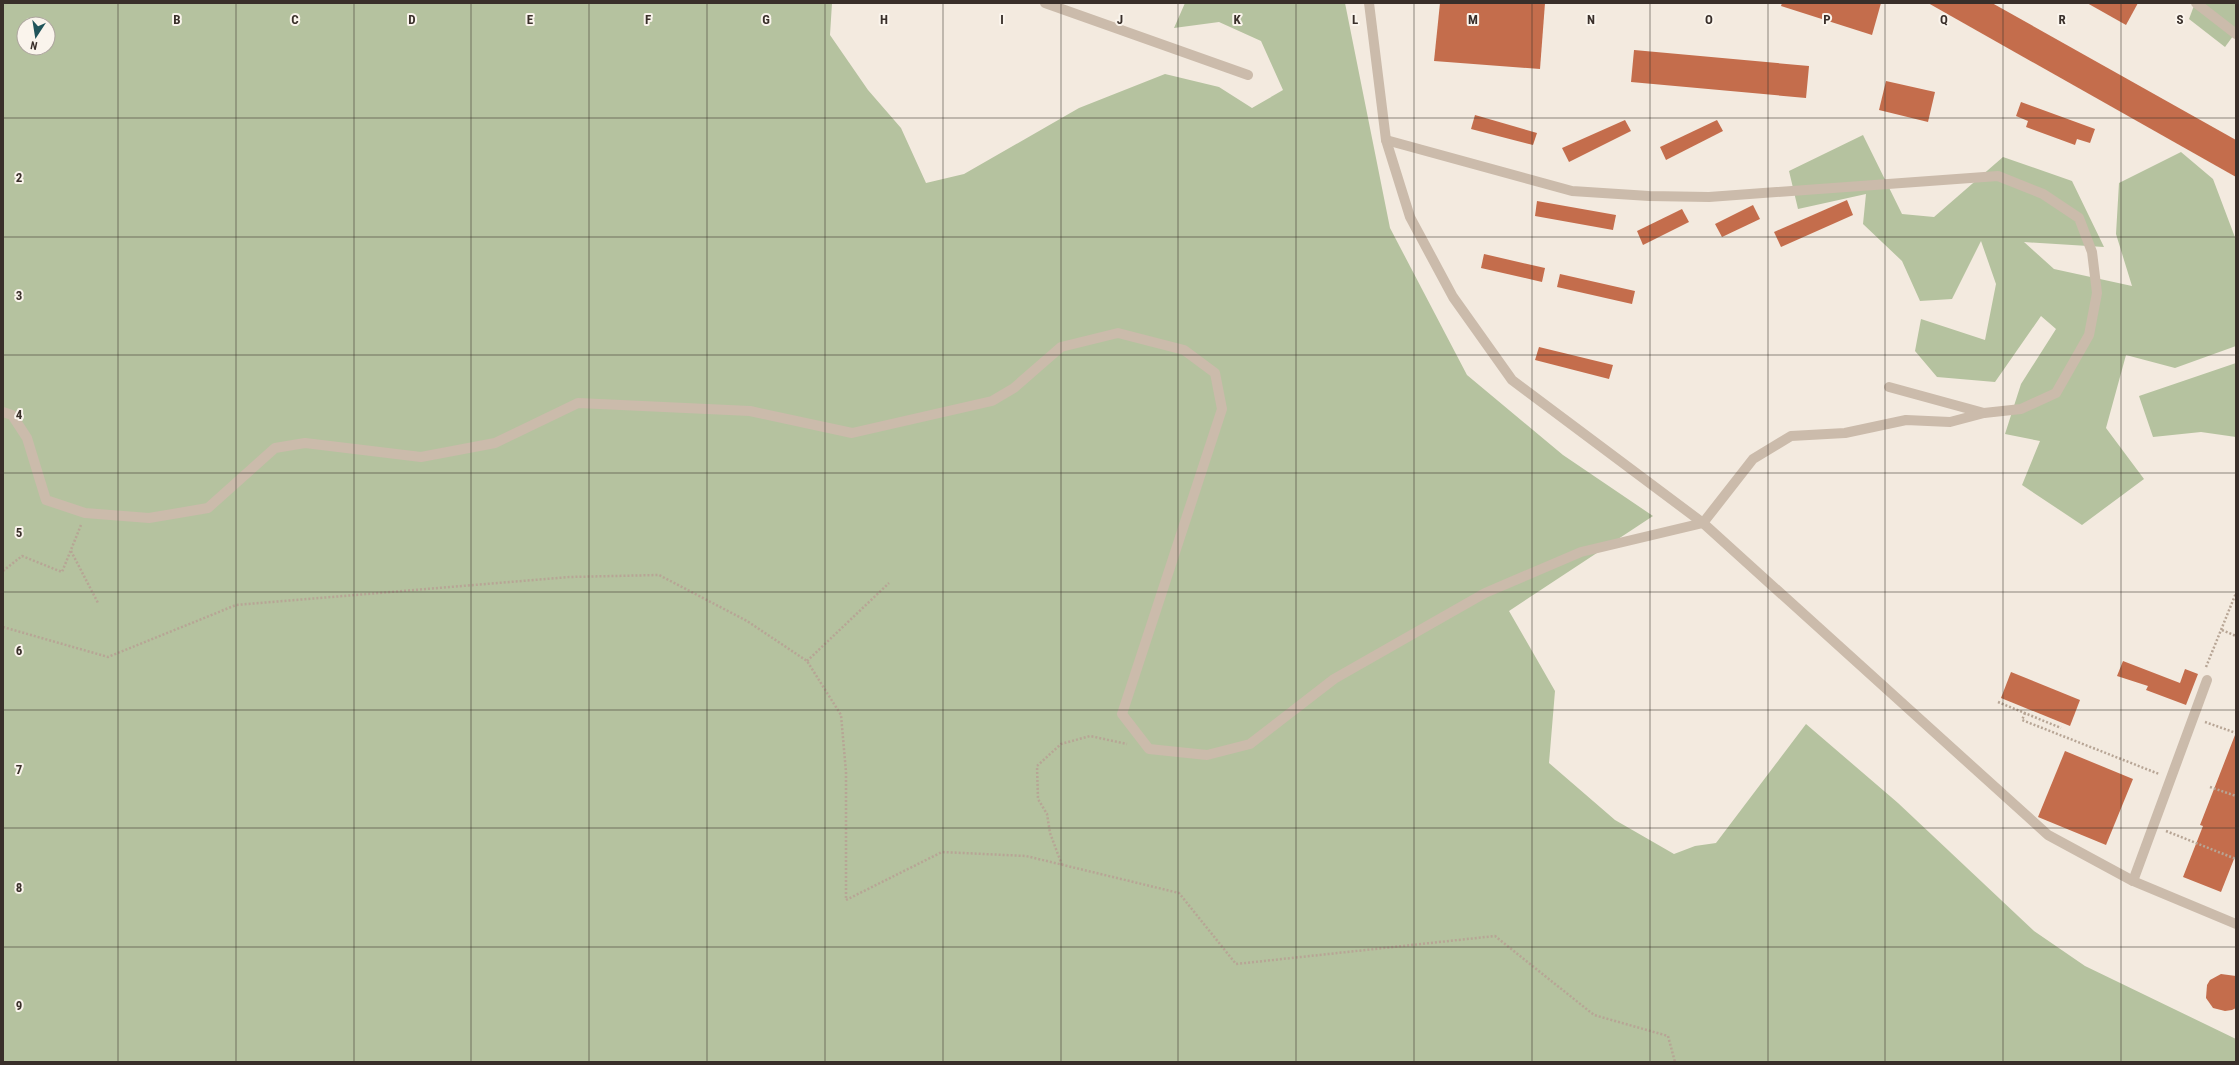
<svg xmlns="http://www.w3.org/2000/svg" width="2239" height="1065" viewBox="0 0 2239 1065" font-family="'Roboto Condensed',sans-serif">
  <rect width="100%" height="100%" fill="#f3eadf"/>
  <g fill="#b5c29f" fill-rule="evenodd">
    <path d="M 3,3 L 832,3 L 830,35 L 868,90 L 901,128 L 926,183 L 964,174 L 1079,108 L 1165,74 L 1219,87 L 1252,108 L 1283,90 L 1261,41 L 1219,22 L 1174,28 L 1185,3 L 1345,3 L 1390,228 L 1467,375 L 1563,455 L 1653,516 L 1509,611 L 1555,691 L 1549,763 L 1615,820 L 1674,854 L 1695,846 L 1716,843 L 1806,724 L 1898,803 L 2034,931 L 2085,966 L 2236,1039 L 2236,1062 L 3,1062 ZM 24,24 L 48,24 L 48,48 L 24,48 Z"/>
    <polygon points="2195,3 2236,3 2236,32 2225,47 2189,19"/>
    <polygon points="1863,135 1902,214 1934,217 2003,157 2072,181 2104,247 2024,242 2054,269 2132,286 2116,234 2119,183 2181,152 2213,179 2236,240 2236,346 2175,368 2126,355 2106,428 2144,479 2082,525 2022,485 2040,441 2005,434 2021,384 2056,329 2041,316 1995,382 1937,377 1915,351 1921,319 1985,340 1996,284 1981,241 1952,299 1920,301 1902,261 1863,224 1866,194 1798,209 1789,171"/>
    <polygon points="2236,363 2236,437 2201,432 2153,437 2139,396"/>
  </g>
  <g fill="#c46d4c">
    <polygon points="1440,3 1545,3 1540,69 1434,61"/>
    <polygon points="1782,3 1881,3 1872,35 1781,6"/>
    <polygon points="1928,3 1992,3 2236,140 2236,177"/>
    <polygon points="2087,3 2138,3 2126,25"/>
    <polygon points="1634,50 1809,66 1806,98 1631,82"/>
    <polygon points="1886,81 1935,92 1928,122 1879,110"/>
    <polygon points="2021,102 2095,129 2090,143 2077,139 2075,145 2026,127 2028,121 2016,116"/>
    <polygon points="1475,115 1537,133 1533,145 1471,129"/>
    <polygon points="1625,120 1631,131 1569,162 1562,148"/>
    <polygon points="1717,120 1723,131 1666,160 1660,147"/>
    <polygon points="1847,200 1853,215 1781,247 1774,232"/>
    <polygon points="1537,201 1616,215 1613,230 1535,216"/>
    <polygon points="1753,205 1760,219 1722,237 1715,224"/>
    <polygon points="1682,209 1689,222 1643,245 1637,231"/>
    <polygon points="1484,254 1545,268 1542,282 1481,268"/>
    <polygon points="1560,274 1635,291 1632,304 1557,287"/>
    <polygon points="1539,347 1613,365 1609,379 1535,360"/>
    <polygon points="2123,661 2180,683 2185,669 2198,674 2186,705 2146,690 2148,686 2117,676"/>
    <polygon points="2011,672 2080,700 2070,726 2001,698"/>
    <polygon points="2235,735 2236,854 2221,892 2183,877 2203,826 2200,825"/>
    <polygon points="2065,751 2133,779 2106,845 2038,817"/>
    <polygon points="2221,974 2236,976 2236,1008 2232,1010 2225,1011 2213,1008 2206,998 2207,985 2210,980"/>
  </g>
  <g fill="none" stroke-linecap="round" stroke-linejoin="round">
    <g stroke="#b7a595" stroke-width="2.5" stroke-dasharray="2 2" stroke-linecap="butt">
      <polyline points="71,551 98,603"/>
      <polyline points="3,571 22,556 62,572 81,525"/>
      <polyline points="3,627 108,657 236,605 569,577 659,575 747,621 807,661 841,715 846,772 846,900 942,852 1026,856 1179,893 1236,964 1495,936 1594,1015 1668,1036 1675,1062"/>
      <polyline points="2222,630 2236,636"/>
      <polyline points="807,661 889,583"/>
      <polyline points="2206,667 2236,593"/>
      <polyline points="1998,702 2061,728"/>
      <polyline points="2025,713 2022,720 2159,774"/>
      <polyline points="2205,722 2236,733"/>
      <polyline points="2210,787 2236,796"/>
      <polyline points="2166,831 2236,859"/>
      <polyline points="1062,865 1050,833 1047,814 1038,799 1037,766 1061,744 1090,736 1127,744"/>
    </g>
    <g stroke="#cbbbab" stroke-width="10">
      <polyline points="1045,3 1248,75"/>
      <polyline points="1369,3 1386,140 1410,217 1453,297 1512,380 1703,523 2048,835 2133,881 2236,924"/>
      <polyline points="2196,3 2236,34"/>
      <polyline points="1889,387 1984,413"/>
      <polyline points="3,412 12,415 27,438 46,500 85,513 149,518 208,508 275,448 305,443 421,457 495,443 578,403 750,411 852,433 992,401 1014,388 1061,347 1118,333 1184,350 1215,373 1222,409 1122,714 1149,749 1207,755 1250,744 1334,679 1485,593 1581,552 1703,523 1753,459 1791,436 1845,433 1906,420 1950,422 1984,413 2021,409 2056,393 2089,335 2097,293 2092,252 2079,218 2043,194 1998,176 1709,197 1649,196 1572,191 1386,140"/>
      <polyline points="2133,881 2207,680"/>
    </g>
  </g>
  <path fill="none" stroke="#392f2a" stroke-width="1" stroke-opacity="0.55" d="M 118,3 L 118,1062M 236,3 L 236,1062M 354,3 L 354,1062M 471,3 L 471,1062M 589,3 L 589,1062M 707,3 L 707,1062M 825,3 L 825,1062M 943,3 L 943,1062M 1061,3 L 1061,1062M 1178,3 L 1178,1062M 1296,3 L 1296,1062M 1414,3 L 1414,1062M 1532,3 L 1532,1062M 1650,3 L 1650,1062M 1768,3 L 1768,1062M 1885,3 L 1885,1062M 2003,3 L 2003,1062M 2121,3 L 2121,1062M 3,118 L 2236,118M 3,237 L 2236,237M 3,355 L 2236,355M 3,473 L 2236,473M 3,592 L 2236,592M 3,710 L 2236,710M 3,828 L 2236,828M 3,947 L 2236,947"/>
  <g font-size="13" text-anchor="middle" font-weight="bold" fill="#392f2a" stroke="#faf4ec" stroke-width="4" stroke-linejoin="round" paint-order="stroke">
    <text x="177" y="24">B</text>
    <text x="295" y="24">C</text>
    <text x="412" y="24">D</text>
    <text x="530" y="24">E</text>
    <text x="648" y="24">F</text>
    <text x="766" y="24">G</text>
    <text x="884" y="24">H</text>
    <text x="1002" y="24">I</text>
    <text x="1120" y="24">J</text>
    <text x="1237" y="24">K</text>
    <text x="1355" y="24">L</text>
    <text x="1473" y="24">M</text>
    <text x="1591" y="24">N</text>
    <text x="1709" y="24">O</text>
    <text x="1827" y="24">P</text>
    <text x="1944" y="24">Q</text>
    <text x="2062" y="24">R</text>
    <text x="2180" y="24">S</text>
    <text x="19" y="182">2</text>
    <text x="19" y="300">3</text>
    <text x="19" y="419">4</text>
    <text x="19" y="537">5</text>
    <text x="19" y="655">6</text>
    <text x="19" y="774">7</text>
    <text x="19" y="892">8</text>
    <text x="19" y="1010">9</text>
  </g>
  <rect width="2239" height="1065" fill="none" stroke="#392f2a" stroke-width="8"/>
  <g transform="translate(36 36) rotate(192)"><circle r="19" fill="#faf4ec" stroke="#ada59e"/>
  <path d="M0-3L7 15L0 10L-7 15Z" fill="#20545a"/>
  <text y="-6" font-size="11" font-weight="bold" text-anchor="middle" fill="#392f2a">N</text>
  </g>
</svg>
